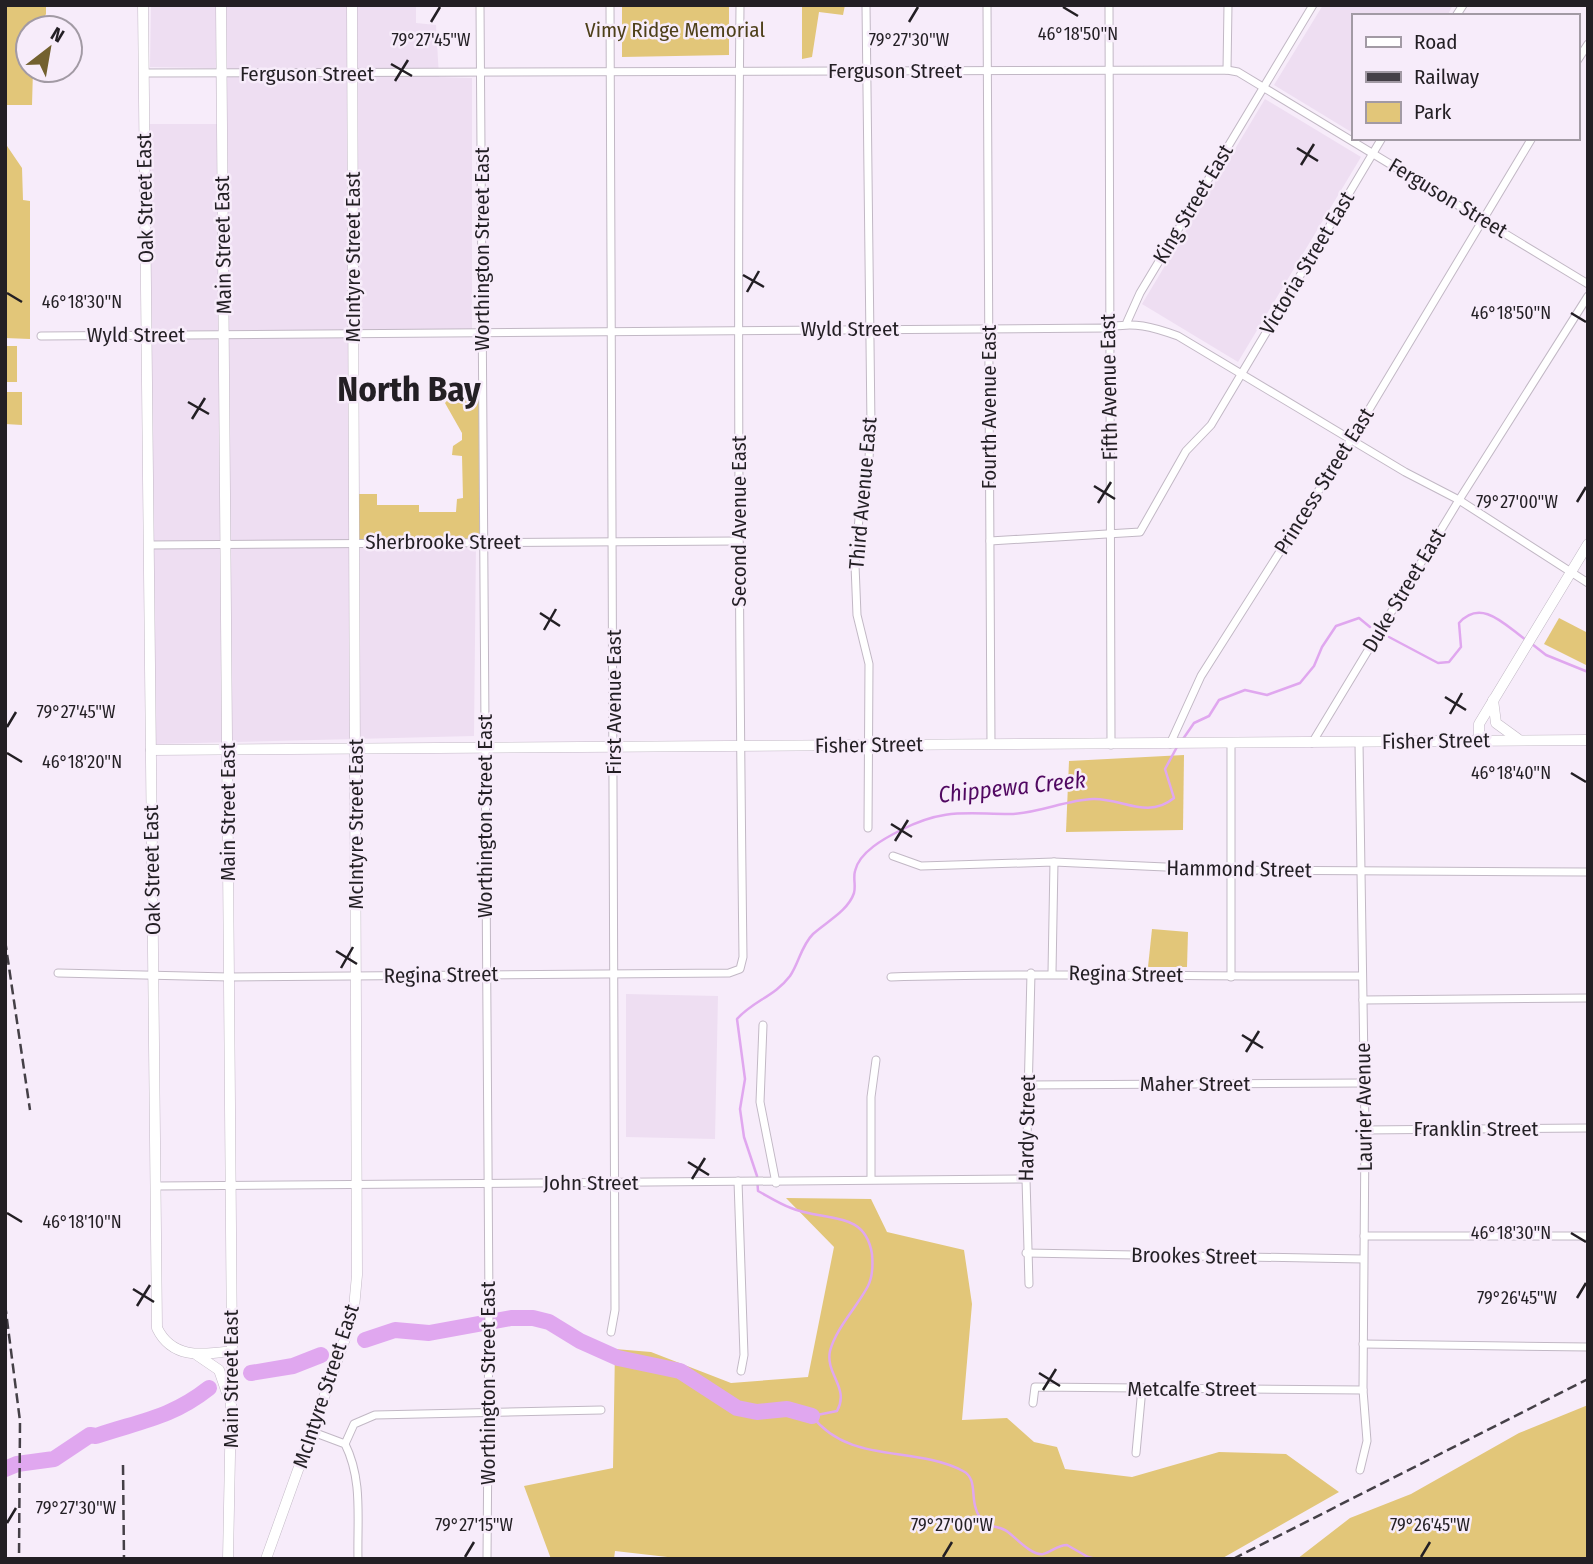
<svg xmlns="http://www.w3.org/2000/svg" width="1593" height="1564" viewBox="0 0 1593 1564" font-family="'Fira Sans Condensed',sans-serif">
  <rect width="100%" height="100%" fill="#f7ecfa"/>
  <g fill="#eedef2">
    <polygon points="151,5 416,5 416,23 436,25 439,77 472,78 472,333 354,334 355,541 476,543 474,736 156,744 147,124 217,124 215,68 150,67"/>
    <polygon points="1323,5 1453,5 1447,16 1353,16 1353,133 1274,85"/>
    <polygon points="1265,99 1361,157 1238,362 1142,304"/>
    <polygon points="626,994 718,996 715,1139 626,1137"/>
  </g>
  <g fill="#e2c679">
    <polygon points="5,5 46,5 46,14 38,28 28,28 28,70 33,70 32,105 5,105"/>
    <polygon points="622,5 729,5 729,55 622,57"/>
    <polygon points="802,5 845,5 843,15 819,12 812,57 802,59"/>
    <polygon points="5,143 22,168 23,200 30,201 30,339 5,338"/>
    <rect x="5" y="346" width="12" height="36"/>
    <polygon points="5,392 22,392 22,425 5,424"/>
    <polygon points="453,394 483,394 484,543 355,542 356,494 377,494 377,505 419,505 419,512 456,512 457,499 463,498 462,456 452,455 453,446 462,440 462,433 445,403"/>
    <polygon points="1559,618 1588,633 1588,666 1544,644"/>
    <polygon points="1184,755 1183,830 1066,832 1069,761"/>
    <polygon points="1152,929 1188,932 1187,967 1148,967"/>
    <polygon points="786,1198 871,1199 887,1232 964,1250 972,1304 962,1420 1007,1418 1034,1442 1057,1447 1065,1469 1132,1477 1219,1452 1286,1454 1339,1492 1221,1559 685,1559 615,1551 614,1559 551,1559 524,1486 613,1468 615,1349 651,1352 731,1383 808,1377 834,1247"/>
    <polygon points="1588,1405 1588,1559 1297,1559 1350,1518 1411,1494 1519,1433"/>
  </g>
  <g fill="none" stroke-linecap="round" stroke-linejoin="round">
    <g stroke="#e0a7ef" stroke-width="2.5">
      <path d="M 1389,637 L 1438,663 L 1449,662 L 1461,647 L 1459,623 C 1482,597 1507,627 1526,640"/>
      <polyline points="1532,644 1546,655 1588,672"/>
      <polyline points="1183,739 1194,723 1209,716 1219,700 1245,690 1267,695 1300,683 1314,666 1322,647 1336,626 1359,618 1370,627"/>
      <path d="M 812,1416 L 837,1411 C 850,1388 825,1374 830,1351 C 836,1328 857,1307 868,1286 C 873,1276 873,1265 872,1254 C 865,1209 824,1222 791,1208 C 780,1204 769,1197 758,1191 L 757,1176 L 744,1137 L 740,1109 L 745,1079 L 737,1019 C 753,1001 775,996 790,976 C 799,963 801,946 813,934 C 826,922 848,911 854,893 C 856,886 853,878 855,871 C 859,852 885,838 901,830 C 944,808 966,814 1009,814 C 1037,814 1065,800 1093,799 C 1122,798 1147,820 1174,798 L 1165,769 L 1177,747"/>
      <path d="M 812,1416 C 850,1465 913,1445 963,1471 C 977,1478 971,1496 976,1509 C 977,1513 981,1520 984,1522 C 991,1528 1001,1526 1008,1532 C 1016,1538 1032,1556 1043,1554 C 1052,1552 1057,1545 1067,1545 L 1088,1557 L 1096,1559"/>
    </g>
    <g stroke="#e0a7ef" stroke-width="16">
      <polyline points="365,1340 395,1330 429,1333 511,1318 533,1318 549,1322 580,1341 618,1358 680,1371 737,1408 757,1412 787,1409 812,1416"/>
      <polyline points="251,1373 293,1366 321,1355"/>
      <path d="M 5,1469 L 17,1464 L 54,1459 L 90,1435 L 96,1436 C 140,1421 171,1418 209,1388"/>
    </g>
    <defs>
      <g id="street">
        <polyline points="480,5 489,1307 487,1559"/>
        <polyline points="610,5 615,1310 611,1332"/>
        <polyline points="866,5 871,426 868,474 859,518 855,565 857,615 869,664 868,828"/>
        <polyline points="987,5 991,744"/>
        <polyline points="1109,5 1111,745"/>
        <polyline points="1456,16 1463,5"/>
        <polyline points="1577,61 1588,44"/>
        <polyline points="1227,70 1228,5"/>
        <polyline points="144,73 1227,70 1238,72 1588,284"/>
        <polyline points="1127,322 1140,293 1313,5"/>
        <path d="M 41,336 L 1107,328 C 1133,321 1153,327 1178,336 L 1405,472 L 1459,500 L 1588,583"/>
        <polyline points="990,541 1140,532 1186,451 1211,425 1382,138"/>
        <polyline points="149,545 738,541"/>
        <polyline points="1312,743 1459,500 1588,296"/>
        <polyline points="1359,743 1365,1130 1363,1390 1367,1441 1360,1470"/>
        <polyline points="1170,744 1201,676 1352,438 1532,138"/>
        <polyline points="1231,744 1231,977"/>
        <polyline points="893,856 921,866 1054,862 1232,870 1588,872"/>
        <polyline points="1052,972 1054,862"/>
        <path d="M 58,973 L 229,977 L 729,973 L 740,969 L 743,957 C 739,639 737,322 740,5"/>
        <path d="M 891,977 C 1048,972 1204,977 1361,976"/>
        <polyline points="1363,1000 1588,998"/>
        <polyline points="763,1025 760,1102 776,1183"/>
        <polyline points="1028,1085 1363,1083"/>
        <polyline points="1365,1130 1588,1128"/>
        <polyline points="871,1179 871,1097 876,1060"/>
        <polyline points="738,1181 744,1355 741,1371"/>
        <polyline points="157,1186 1026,1179"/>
        <polyline points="1364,1236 1588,1236"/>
        <polyline points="1026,1253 1363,1259"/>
        <polyline points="1029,1284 1026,1179 1031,973"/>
        <polyline points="1363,1344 1588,1347"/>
        <polyline points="1033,1403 1035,1387 1363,1390"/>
        <path d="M 313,1432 L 345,1444 C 363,1480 357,1519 358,1559"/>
        <polyline points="345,1444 354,1424 375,1415 601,1410"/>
        <polyline points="1136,1453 1142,1388"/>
      </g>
      <g id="secondary">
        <path d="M 143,5 L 157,1328 C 172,1359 201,1355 232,1351"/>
        <polyline points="221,5 232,1351 228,1559"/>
        <polyline points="1493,700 1496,723 1518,739"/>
        <polyline points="1479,740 1479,724 1588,544"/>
        <polyline points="151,750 1588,740"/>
        <polyline points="197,1355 219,1370 228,1396"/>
        <polyline points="266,1559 346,1336 354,1308 357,1275 352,5"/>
      </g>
    </defs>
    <use href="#street" stroke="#c2b8c5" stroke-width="9"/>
    <use href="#secondary" stroke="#c2b8c5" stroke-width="11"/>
    <use href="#street" stroke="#fff" stroke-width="7"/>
    <use href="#secondary" stroke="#fff" stroke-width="10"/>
    <g stroke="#454047" stroke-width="2.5" stroke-dasharray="10 5" stroke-linecap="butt">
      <polyline points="5,940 30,1110"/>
      <polyline points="5,1304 20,1421 19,1559"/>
      <polyline points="123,1465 124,1559"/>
      <polyline points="1233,1559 1588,1379"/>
    </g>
  </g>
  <path fill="none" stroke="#231f24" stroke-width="2.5" d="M 1063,7 L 1078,16M 431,22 L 440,7M 909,22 L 918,7M 391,64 L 412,76M 395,81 L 408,60M 1297,148 L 1318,161M 1301,165 L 1314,144M 743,275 L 764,287M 747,292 L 759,271M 7,293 L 22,302M 1571,313 L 1586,322M 188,402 L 209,414M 192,419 L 205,398M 1094,486 L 1115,499M 1577,502 L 1586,487M 1098,503 L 1111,482M 540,613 L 560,626M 544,630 L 556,609M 1445,697 L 1466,710M 1450,714 L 1462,693M 7,727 L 16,712M 7,753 L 22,762M 1571,773 L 1586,782M 891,824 L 912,837M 895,841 L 908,820M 336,951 L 357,964M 341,968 L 353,947M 1242,1035 L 1263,1048M 1246,1052 L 1259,1031M 688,1162 L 709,1175M 692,1179 L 705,1158M 7,1213 L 22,1222M 1571,1233 L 1586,1242M 133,1289 L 154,1302M 1577,1298 L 1586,1283M 137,1306 L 150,1285M 1039,1373 L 1060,1386M 1043,1390 L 1056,1369M 7,1523 L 16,1508M 465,1557 L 474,1542M 943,1557 L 952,1542M 1421,1557 L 1430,1542"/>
  <g text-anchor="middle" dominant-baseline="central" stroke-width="5" stroke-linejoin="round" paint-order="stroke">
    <g font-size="21" fill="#4e401a" stroke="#f7ecfa">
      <text x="675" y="30">Vimy Ridge Memorial</text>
    </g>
    <g font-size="21" fill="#231f24" stroke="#f7ecfa">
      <text x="895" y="71">Ferguson Street</text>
      <text x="307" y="74">Ferguson Street</text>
      <text transform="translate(145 198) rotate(-91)">Oak Street East</text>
      <text transform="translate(1448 198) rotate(31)">Ferguson Street</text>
      <text transform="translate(1193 204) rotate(-59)">King Street East</text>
      <text transform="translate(223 245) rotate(-91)">Main Street East</text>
      <text transform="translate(482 249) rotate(-90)">Worthington Street East</text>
      <text transform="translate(353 257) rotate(-90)">McIntyre Street East</text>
      <text transform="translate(1307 263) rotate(-59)">Victoria Street East</text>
      <text x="850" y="329">Wyld Street</text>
      <text x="136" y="335">Wyld Street</text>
      <text transform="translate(1109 387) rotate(-91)">Fifth Avenue East</text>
      <text transform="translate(989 407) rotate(-90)">Fourth Avenue East</text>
      <text transform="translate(1324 481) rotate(-58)">Princess Street East</text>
      <text transform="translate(863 493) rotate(-85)">Third Avenue East</text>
      <text transform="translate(739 521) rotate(-90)">Second Avenue East</text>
      <text x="443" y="542">Sherbrooke Street</text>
      <text transform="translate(1404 590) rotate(-59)">Duke Street East</text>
      <text transform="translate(614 702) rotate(-90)">First Avenue East</text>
      <text transform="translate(1436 741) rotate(-1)">Fisher Street</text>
      <text transform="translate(869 745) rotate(-1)">Fisher Street</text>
      <text transform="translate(228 812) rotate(-90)">Main Street East</text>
      <text transform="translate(485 816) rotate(-90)">Worthington Street East</text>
      <text transform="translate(356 824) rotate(-90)">McIntyre Street East</text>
      <text transform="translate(1239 869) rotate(1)">Hammond Street</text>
      <text transform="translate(152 870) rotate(-91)">Oak Street East</text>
      <text transform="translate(1126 974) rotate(1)">Regina Street</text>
      <text transform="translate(441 975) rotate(-1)">Regina Street</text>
      <text x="1195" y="1084">Maher Street</text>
      <text transform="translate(1364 1107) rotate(-91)">Laurier Avenue</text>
      <text transform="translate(1027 1128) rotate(-89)">Hardy Street</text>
      <text x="1476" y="1129">Franklin Street</text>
      <text x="591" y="1183">John Street</text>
      <text transform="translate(1194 1256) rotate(1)">Brookes Street</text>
      <text transform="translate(231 1379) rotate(-90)">Main Street East</text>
      <text transform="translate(488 1383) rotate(-90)">Worthington Street East</text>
      <text transform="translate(326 1386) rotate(-72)">McIntyre Street East</text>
      <text x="1192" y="1389">Metcalfe Street</text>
    </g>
    <g font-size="23" font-style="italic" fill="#510861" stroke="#f7ecfa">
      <text transform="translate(1012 787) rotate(-6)">Chippewa Creek</text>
    </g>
    <g font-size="35" font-weight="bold" fill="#231f24" stroke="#f7ecfa">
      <text x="409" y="389">North Bay</text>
    </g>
  </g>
  <g font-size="18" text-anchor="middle" fill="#231f24" stroke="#f7ecfa" stroke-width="5" stroke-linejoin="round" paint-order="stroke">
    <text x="1078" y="40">46°18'50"N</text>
    <text x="431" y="46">79°27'45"W</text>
    <text x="909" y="46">79°27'30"W</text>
    <text x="82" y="308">46°18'30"N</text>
    <text x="1511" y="319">46°18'50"N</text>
    <text x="1517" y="508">79°27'00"W</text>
    <text x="76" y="718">79°27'45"W</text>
    <text x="82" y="768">46°18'20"N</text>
    <text x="1511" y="779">46°18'40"N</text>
    <text x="82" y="1228">46°18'10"N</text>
    <text x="1511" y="1239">46°18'30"N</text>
    <text x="1517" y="1304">79°26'45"W</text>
    <text x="76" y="1514">79°27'30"W</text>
    <text x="474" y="1531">79°27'15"W</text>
    <text x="952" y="1531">79°27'00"W</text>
    <text x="1430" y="1531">79°26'45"W</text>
  </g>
  <rect width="1593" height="1564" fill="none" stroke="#231f24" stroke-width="14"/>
  <rect x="1352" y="14" width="228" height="126" fill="#f7ecfa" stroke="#a29aa4" stroke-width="2"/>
  <rect x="1366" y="37" width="35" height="10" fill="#ffffff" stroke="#a29aa4" stroke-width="2"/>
  <text x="1414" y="49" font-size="21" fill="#231f24">Road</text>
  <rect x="1366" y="72" width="35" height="10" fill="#454047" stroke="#a29aa4" stroke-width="2"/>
  <text x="1414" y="84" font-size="21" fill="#231f24">Railway</text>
  <rect x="1366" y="102" width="35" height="21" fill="#e2c679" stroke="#a29aa4" stroke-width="2"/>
  <text x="1414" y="119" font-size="21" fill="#231f24">Park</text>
  <g transform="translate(49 49) rotate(31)"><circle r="33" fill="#f7ecfa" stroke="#a29aa4" stroke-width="2"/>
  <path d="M0-5L12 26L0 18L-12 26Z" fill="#73612f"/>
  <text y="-10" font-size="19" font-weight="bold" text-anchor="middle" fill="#231f24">N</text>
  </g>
</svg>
